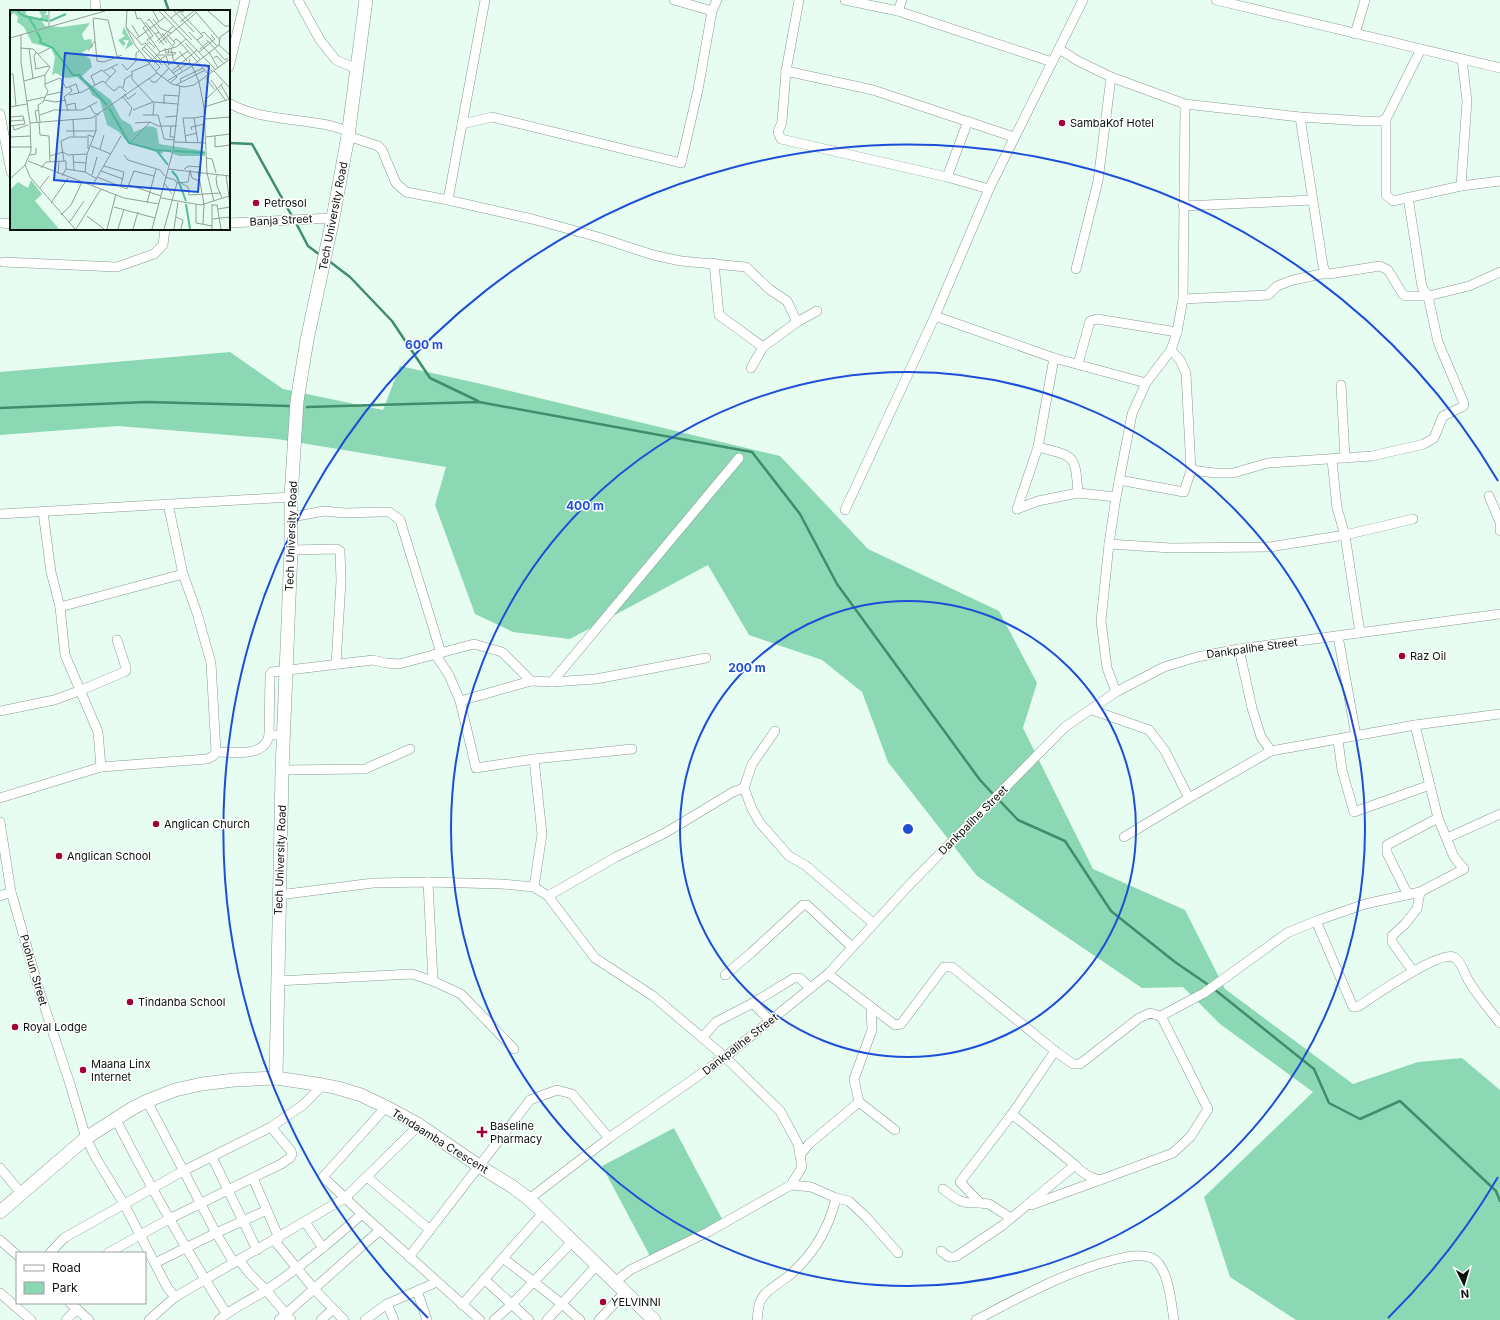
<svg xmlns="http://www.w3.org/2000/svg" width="1500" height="1320" viewBox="0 0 1500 1320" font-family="Inter,sans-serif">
  <rect width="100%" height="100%" fill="#e8fdf2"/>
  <g fill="#8cd8b4">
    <polygon points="230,352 283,389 383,410 400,366 477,383 780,456 868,549 999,611 1037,683 1023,728 1093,869 1185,910 1225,989 1353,1084 1418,1062 1462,1058 1500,1090 1500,1320 1296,1320 1230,1277 1204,1197 1313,1092 1220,1024 1183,987 1142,988 977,876 888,762 862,692 822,660 749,635 708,565 570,639 513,632 475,614 435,505 446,467 277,439 118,426 0,435 0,372"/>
    <polygon points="674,1128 723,1221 651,1258 602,1166"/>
  </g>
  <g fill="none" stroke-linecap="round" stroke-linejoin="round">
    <g stroke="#3f8d6b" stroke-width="2.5">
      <polyline points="165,0 169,11"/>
      <polyline points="229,143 252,144 293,218"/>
      <polyline points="296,223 308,246 320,255"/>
      <polyline points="329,261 350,277 392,321 430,378 478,401"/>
      <polyline points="307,407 479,402 752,452 800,514 837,584 980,780 994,795"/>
      <polyline points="0,408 147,402 289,406"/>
      <polyline points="998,799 1018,820 1065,841 1111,911 1175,962 1210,986"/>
      <polyline points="1214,989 1314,1069 1329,1103 1360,1119 1400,1101 1496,1191 1500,1201"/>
    </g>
    <defs>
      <g id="street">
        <polyline points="95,0 96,11"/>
        <polyline points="298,0 320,40 336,60 357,69"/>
        <polyline points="674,0 712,11"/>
        <polyline points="799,0 786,71 782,122 778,132 781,139 947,177 989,189"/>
        <polyline points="845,0 898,11 1052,62"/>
        <polyline points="1216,0 1500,68"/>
        <polyline points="898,11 902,0"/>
        <polyline points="1355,34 1365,0"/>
        <polyline points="1059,49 1078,61 1111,77 1185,104 1300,117 1363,121 1381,121 1386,119"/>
        <polyline points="1421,49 1386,119 1386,195 1393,201 1461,186 1500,181"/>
        <polyline points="229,67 245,0"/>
        <polyline points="786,71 873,90 1014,137"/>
        <path d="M 229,103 C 256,119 291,118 322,124 C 331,125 340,129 349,131"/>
        <polyline points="0,114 11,172"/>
        <polyline points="1300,117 1323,266 1326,273"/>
        <polyline points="462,124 492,117 681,163 698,90 712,11 717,0"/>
        <polyline points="348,136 378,146 382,150 396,183 406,192 448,200 532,219 598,237 653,255 681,261 746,267 769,289 787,301 797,322"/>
        <polyline points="947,177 968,121"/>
        <polyline points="1461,186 1467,101 1462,59"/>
        <polyline points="448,200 485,0"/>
        <polyline points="1183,206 1313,200"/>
        <polyline points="0,223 11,224"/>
        <polyline points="229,223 333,218"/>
        <polyline points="3,262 117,267 154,254 163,245 165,229"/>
        <polyline points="714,263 719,315 763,347 751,368"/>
        <polyline points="1076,269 1098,181 1111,77"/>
        <polyline points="1183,299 1268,295 1277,286 1293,280 1326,273 1329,274 1380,266 1388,270 1402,293 1405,296 1428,296 1469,286 1500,272"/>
        <polyline points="935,316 1054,358 1146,383"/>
        <polyline points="763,347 797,322 817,311"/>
        <polyline points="1078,364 1090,321 1097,319 1177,332"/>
        <polyline points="1341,385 1345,458"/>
        <path d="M 1038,447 C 1075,457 1075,453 1078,493 L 1116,497"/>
        <polyline points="1332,460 1337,508 1345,535 1360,633"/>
        <polyline points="1191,470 1215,473 1233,473 1268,463 1372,456 1424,444 1434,438 1443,416 1462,407 1464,405 1463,401 1438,342 1428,296 1422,287 1408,197"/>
        <polyline points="1119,480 1184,492 1191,470 1186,373 1180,360 1171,350"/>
        <polyline points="1489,496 1500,522 1500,531"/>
        <polyline points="1017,509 1038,447 1054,358"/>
        <polyline points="1017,509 1038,501 1078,493"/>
        <polyline points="845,510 935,316 989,189 1083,0"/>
        <polyline points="0,514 291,497"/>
        <polyline points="292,517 324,511 344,513 381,512 389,512 400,520 441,653"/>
        <polyline points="1109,544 1171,548 1269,547 1345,535 1413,519"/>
        <polyline points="291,550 337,549 340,551 341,581 336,664"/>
        <polyline points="60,607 183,574"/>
        <polyline points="1338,636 1356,736"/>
        <polyline points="1239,649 1252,708 1261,737 1271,751"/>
        <polyline points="435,654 449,675 460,701 476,768 534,759 632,749"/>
        <polyline points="552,682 596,679 706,658"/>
        <polyline points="1116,692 1107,668 1101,621 1109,544 1116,497 1132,414 1146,383 1171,350 1177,332 1183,299 1185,104"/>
        <polyline points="460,701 531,681"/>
        <polyline points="1092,710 1149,730 1165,751 1189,798"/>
        <polyline points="0,711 54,700 79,691 124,672 126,671 126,668 117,640"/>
        <polyline points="775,731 752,764 744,788 752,809 760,823 789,856 805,865 873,923"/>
        <polyline points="269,735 270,675 272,672 373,660 386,663 399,664 474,644 502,652 531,681 552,682 739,458"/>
        <polyline points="1338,740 1342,770 1354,812 1430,785"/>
        <path d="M 216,752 C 234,752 265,758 269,735 L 284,735"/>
        <polyline points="534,759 542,834 534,887"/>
        <polyline points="101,767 207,759 213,756 216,752 211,663 197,613 183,574 168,504"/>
        <polyline points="282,770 365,769 410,749"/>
        <polyline points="0,798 101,767 98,732 65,655 60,607 51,572 43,512"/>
        <polyline points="0,822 11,892 16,909 40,993 69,1081 86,1138 96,1158 124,1204 167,1287 175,1297"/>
        <polyline points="1124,837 1189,798 1271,751 1415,725 1500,714"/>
        <polyline points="1447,838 1500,814"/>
        <polyline points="279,895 373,883 428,882 502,884 534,887 548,896 595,958 653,996 725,1057 780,1111 798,1144 802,1167 791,1185"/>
        <polyline points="1408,895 1387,853 1387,845 1438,818"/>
        <polyline points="0,896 11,892"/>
        <polyline points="548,896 616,857 665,833 733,792 744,788"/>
        <path d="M 1316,921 L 1353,1007 L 1359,1006 C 1374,996 1439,951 1454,957 C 1461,961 1464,972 1467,978 C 1476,994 1489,1009 1500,1023"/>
        <polyline points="1413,971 1392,942 1392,936 1405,924 1417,909 1420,892"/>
        <polyline points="828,974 895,1025 901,1024 944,967 952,967 1055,1051 1073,1064 1080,1064 1139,1018 1150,1013 1161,1016 1204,993 1287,933 1316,921 1365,904 1420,892 1464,869 1454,857 1438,818 1415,725"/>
        <polyline points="725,975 751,953 803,905 807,905 852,947"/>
        <polyline points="277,981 412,974 433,981 428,882"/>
        <polyline points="433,981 461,994 514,1049"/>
        <polyline points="753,1003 770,1021"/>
        <polyline points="702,1038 716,1022 753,1003 794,978 800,978 810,988"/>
        <path d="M 1055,1051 L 1012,1114 L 1075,1165 C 1082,1173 1090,1178 1100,1180 L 1173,1153 L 1191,1136 L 1208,1109 L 1161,1016"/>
        <polyline points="147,1101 216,1233 234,1263"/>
        <polyline points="859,1102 895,1130"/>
        <polyline points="386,1107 323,1177 362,1214 480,1320"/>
        <path d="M 116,1120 C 150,1186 186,1250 226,1313"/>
        <polyline points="800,1155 809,1144 859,1102 854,1079 872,1030 871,1007"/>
        <polyline points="212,1157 257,1250"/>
        <polyline points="0,1168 21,1193"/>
        <polyline points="367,1177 430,1230"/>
        <polyline points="253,1178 279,1238"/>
        <path d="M 943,1189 C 957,1200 961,1204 980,1203"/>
        <polyline points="529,1199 609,1138 725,1057 828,974 911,883 1065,727 1116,692 1164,667 1197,657 1239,649 1500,614"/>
        <polyline points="1031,1205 1100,1180"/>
        <polyline points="543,1213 503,1258 562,1304 580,1320"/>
        <polyline points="1011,1218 989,1204 980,1203 960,1182 1012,1114"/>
        <polyline points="305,1222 323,1248"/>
        <polyline points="0,1240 17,1255"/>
        <polyline points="274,1240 314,1289 344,1320"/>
        <path d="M 941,1251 C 947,1256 949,1259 957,1256 L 1003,1225 L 1075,1165"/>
        <polyline points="50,1253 64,1238 183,1171 271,1127 303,1105 323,1085"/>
        <polyline points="108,1253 169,1219 281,1164 290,1158 292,1154 291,1151 271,1127"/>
        <polyline points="409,1257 530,1100 557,1090 572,1094 609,1138"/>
        <polyline points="239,1260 250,1274 266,1290 291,1320"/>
        <polyline points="155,1263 216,1233 267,1210"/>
        <polyline points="484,1279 529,1320"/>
        <polyline points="615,1282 630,1270 708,1232 791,1185 811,1187 836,1198"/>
        <polyline points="417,1291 427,1320"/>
        <polyline points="0,1293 31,1320"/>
        <polyline points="70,1303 89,1320"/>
        <polyline points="387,1304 394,1320"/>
        <polyline points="462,1305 503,1258"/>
        <polyline points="66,1320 77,1309"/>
        <polyline points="149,1320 175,1297 345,1198 419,1125"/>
        <path d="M 219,1320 C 233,1307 252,1300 268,1289 C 301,1266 332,1241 362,1214"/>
        <polyline points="279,1320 380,1230"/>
        <polyline points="321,1320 333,1309"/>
        <polyline points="365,1320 387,1304 437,1282"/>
        <polyline points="494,1320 512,1304 572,1242"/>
        <polyline points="547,1320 597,1265"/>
        <polyline points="599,1320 625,1292"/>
        <path d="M 757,1320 C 758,1314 758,1307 760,1302 C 765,1289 782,1283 792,1273 C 814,1253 829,1228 836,1198 L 849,1201 L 867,1218 L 898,1253"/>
        <path d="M 976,1320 C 1022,1296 1063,1273 1113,1260 C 1125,1257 1140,1253 1152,1258 C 1169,1267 1171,1303 1174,1320"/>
      </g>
      <g id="secondary">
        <polyline points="276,1078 282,770 291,550 291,497 297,401 307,340 333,218 348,136 366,0"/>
        <polyline points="0,1212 86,1138 133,1108 147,1101 175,1090 202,1084 234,1080 276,1078 323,1085 338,1088 361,1095 386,1107 419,1125 479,1166 513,1187 529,1199 654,1320"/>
      </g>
    </defs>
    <use href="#street" stroke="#879a90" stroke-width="10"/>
    <use href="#secondary" stroke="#879a90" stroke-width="14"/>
    <use href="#street" stroke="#fff" stroke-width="9"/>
    <use href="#secondary" stroke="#fff" stroke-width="13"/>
  </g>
  <g fill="none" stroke="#1d4ed8" stroke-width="2">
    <circle cx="908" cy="829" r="228"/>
    <circle cx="908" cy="829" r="457"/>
    <path d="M1498 1177A685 685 0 0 1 1388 1318M428 1318A685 685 0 1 1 1498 481"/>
  </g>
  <g fill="#a10038" stroke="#fff" stroke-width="1.5">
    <circle cx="1062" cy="123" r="4"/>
    <circle cx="256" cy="203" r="4"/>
    <circle cx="1402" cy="656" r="4"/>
    <circle cx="156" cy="824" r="4"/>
    <circle cx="59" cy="856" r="4"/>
    <circle cx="130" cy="1002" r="4"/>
    <circle cx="15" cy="1027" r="4"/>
    <circle cx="83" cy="1070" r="4"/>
    <path d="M480 1126h4v4h4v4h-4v4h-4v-4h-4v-4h4z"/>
    <circle cx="603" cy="1302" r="4"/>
  </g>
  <g text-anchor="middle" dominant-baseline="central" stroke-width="3" stroke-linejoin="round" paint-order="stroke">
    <g font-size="11" fill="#0b120e" stroke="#fff" text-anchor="start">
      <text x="1070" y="123">SambaKof Hotel</text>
      <text x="264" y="203">Petrosol</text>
      <text x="1410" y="656">Raz Oil</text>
      <text x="164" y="824">Anglican Church</text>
      <text x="67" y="856">Anglican School</text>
      <text x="138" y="1002">Tindanba School</text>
      <text x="23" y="1027">Royal Lodge</text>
      <text x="91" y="1064">Maana Linx<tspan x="91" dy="13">Internet</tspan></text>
      <text x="490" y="1126">Baseline<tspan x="490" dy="13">Pharmacy</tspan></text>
      <text x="611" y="1302">YELVINNI</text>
    </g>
    <g font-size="11" fill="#0b120e" stroke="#fff">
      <text transform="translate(333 216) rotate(-79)">Tech University Road</text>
      <text transform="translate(281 220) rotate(-3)">Banja Street</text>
      <text transform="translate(291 536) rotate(-88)">Tech University Road</text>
      <text transform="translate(1252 648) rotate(-8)">Dankpalihe Street</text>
      <text transform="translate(973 820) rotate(-45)">Dankpalihe Street</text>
      <text transform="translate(280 860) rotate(-88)">Tech University Road</text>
      <text transform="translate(34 970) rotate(74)">Puohun Street</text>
      <text transform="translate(740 1044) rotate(-38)">Dankpalihe Street</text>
      <text transform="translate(440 1141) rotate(32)">Tendaamba Crescent</text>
    </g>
  </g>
  <g transform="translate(10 10)">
    <rect width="220" height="220" fill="#e8fdf2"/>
    <path d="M 0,1 L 16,1 L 16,5 L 29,8 L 32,7 L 29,1 L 37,1 L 35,5 L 38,5 L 38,10 L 31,10 L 35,16 L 52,17 L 80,13 L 72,24 L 74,30 L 81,29 L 83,37 L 72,42 L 80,49 L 82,57 L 71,67 L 101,90 L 111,109 L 121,115 L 124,122 L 138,116 L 144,117 L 147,119 L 149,134 L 195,141 L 195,146 L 169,146 L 154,140 L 152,144 L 117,132 L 109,122 L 97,115 L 90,90 L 82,85 L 78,77 L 67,67 L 56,68 L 45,63 L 42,66 L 45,47 L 41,38 L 22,33 L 14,17 L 7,12 L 8,7 L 4,3 L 0,6 ZM 114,17 L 123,34 L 115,40 L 119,30 L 113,30 L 116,34 L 113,36 L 108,30 L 115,26 L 112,23 ZM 21,170 L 32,184 L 25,191 L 49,219 L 0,219 L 0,180 L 8,172 L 18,178 Z" fill="#8cd8b4"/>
    <path fill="none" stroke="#55c293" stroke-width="2" d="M 7,1 L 14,6 L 38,11M 19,8 L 26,19M 40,11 L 56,4M 27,22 L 31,30 L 30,32 L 43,38 L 63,65 L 69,65 L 97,95M 99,98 L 119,133 L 145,140 L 161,141M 147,141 L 158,155M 164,141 L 195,143M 162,161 L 167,167 L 176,191M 176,194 L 180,219"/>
    <path fill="none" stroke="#909f97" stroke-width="1" d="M 117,1 L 116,17 L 125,35 L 147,63 L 162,74 L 174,77 L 184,75 L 220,49M 125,1 L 127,9 L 130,8 L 143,26 L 137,30 L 145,38M 143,1 L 149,12M 149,1 L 206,60M 154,1 L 182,30M 164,1 L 184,22M 169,1 L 193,26 L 187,30M 185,1 L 209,29M 198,1 L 215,16 L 220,16M 83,8 L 98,10 L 107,46M 161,8 L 170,1 L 174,2M 83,9 L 87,51 L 94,52 L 112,45M 143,9 L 150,18 L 161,23M 137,11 L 139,9 L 157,33M 135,12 L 145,24M 170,12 L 184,1M 122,15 L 129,27M 39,16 L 39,1M 135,16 L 133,18 L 150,42M 116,17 L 132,35 L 135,33 L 138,36 L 167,67 L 160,73M 220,20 L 210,27 L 209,35 L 220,45M 149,22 L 145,24 L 154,35M 179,22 L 199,43M 152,23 L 164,38M 157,24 L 165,33 L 163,35M 191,24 L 194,22 L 207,36M 0,28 L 95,1M 126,29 L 155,7M 197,30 L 215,50 L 218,48M 147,31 L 164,16M 164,31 L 166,29 L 169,31 L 199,65M 138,33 L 132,39 L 150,57 L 146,61M 149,33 L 186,3M 175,33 L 190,49M 134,37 L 152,55M 10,38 L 23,39 L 40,57 L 35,65 L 14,71M 19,38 L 23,69M 155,38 L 156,43 L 159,43 L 158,39M 161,38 L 163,49 L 172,61M 190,39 L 199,31M 78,41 L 85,31M 169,41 L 177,51M 26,42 L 24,46 L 26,59M 159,42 L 166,43 L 162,46M 189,42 L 205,29 L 201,25M 199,42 L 208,58M 28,44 L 40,38M 148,45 L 162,45M 204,48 L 207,46 L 214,54M 139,53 L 151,41 L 166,37 L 176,29M 144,53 L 156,46 L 159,55M 112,54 L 117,60 L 126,51 L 126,43 L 129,41M 194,54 L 203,62M 158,55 L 178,41M 182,56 L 189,72 L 194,97 L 197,163 L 204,191M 25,59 L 39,56M 94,61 L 108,54M 162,61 L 187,40M 204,61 L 220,78M 121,62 L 139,54M 122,62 L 122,69 L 143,92 L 168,94M 163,63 L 180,52 L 179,49M 0,64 L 3,64 L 6,96M 100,67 L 106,61 L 101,57M 139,68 L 142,72 L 146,72 L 159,58M 196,68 L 204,79M 201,70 L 216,91M 157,71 L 182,56 L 209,35M 171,72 L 170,69 L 193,58M 35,74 L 50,68 L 56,78 L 66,74 L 69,83M 85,75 L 81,66 L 92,60 L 100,67 L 95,73M 166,75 L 195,60M 211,75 L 219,89M 113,78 L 115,69 L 121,65M 114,84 L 118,89 L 126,83M 37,85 L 51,82M 59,85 L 72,82 L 93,71 L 104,81 L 110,76 L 116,82M 112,86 L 122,98 L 119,106M 197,88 L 213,73M 34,90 L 46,92 L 56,90M 17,91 L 35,87M 154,94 L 154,85 L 169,86M 57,95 L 65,93 L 66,100M 80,96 L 84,103 L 89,105M 0,97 L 17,94M 194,97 L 220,89M 123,100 L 143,92M 58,101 L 54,87 L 62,81 L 60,77M 30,105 L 44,100 L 72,100 L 87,92M 133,105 L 148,105 L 151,116M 143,105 L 144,93M 0,107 L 13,106 L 15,114M 155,107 L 167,106M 195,109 L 220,107M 63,110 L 64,127M 0,111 L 14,110M 27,112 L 25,101 L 29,100M 29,112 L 30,125 L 39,126 L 40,152M 30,112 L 28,95 L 33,92 L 38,81 L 35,76 L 35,65M 20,113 L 82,108 L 147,63M 125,113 L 140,112M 0,116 L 15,114M 3,116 L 4,120 L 18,115M 151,116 L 154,129 L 164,130M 161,116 L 160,127 L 164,127M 182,120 L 181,117 L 195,114M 56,121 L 86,121M 175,126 L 187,123M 205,126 L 205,137 L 220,135M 0,127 L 21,126M 196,127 L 220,124M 121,132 L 140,112 L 148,116 L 167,116M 164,132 L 196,133M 176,132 L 173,108 L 184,108M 188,133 L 184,108 L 195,106M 81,136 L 101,144M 0,137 L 22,137M 78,139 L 78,125 L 84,127M 90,139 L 94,125M 53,142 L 58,145 L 77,144M 20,145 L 26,144 L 26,138M 63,145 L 64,160M 114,145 L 118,150 L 150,160 L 155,166M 40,146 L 53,142M 196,148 L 202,149 L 206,163M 18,151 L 114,188 L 149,194M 54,151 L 51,131 L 60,127 L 77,127M 63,152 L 76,153M 15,155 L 20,167 L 65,219M 94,156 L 114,162 L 111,176M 31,158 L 36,152 L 56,151 L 56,159 L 52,166M 56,159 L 75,162 L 87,169M 158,159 L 220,166M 174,159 L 179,156 L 190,157M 180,160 L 182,168 L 189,171M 91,161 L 113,169M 188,161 L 194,194 L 193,214M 75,162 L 77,144 L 86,121 L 86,106M 48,164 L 49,152M 208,164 L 206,168 L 207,176 L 212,188M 82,165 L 87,147M 216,165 L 220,194M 87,167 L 117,179 L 124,161 L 144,166M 155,167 L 165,170 L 167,173M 0,169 L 15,155 L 21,141 L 20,113 L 11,52 L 11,25M 154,173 L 162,184M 171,173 L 178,177 L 179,185 L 211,183M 119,175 L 151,186M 82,176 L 111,126M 30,178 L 39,166M 151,188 L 191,195 L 219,186M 41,193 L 58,168M 137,193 L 146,159M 202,194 L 202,219M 186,195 L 186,213 L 202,216M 202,195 L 207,195 L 211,219M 104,197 L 145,208M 208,199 L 220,197M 51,205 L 61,195 L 72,172M 77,206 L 94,219M 166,207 L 173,210 L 171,219M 202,209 L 220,207M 59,213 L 74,191M 66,219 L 91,179M 97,219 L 106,184M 108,219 L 114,199M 123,219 L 128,202M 142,219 L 163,141 L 170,76M 154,219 L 167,173 L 178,172 L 180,161M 164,219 L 168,192"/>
    <path fill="#1d4ed8" fill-opacity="0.15" stroke="#1d4ed8" stroke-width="2" d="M 55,43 L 199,56 L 188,182 L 44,170 Z"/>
    <rect width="220" height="220" fill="none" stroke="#0b120e" stroke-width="2"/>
  </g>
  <circle cx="908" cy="829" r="6" fill="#1d4ed8" stroke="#fff" stroke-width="2"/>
  <g font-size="12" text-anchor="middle" font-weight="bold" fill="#1d4ed8" stroke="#fff" stroke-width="3" stroke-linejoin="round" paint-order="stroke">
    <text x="424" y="349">600 m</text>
    <text x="585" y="510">400 m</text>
    <text x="747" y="672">200 m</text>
  </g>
  <rect x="16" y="1252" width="130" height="52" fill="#ffffff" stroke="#9da09f"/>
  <rect x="24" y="1265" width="20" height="6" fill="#ffffff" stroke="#9da09f"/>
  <text x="52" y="1272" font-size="12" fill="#0b120e">Road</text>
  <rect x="24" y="1282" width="20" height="12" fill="#8cd8b4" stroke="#9da09f"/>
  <text x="52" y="1292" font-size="12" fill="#0b120e">Park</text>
  <g transform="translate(1464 1284) rotate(175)" stroke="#ffffff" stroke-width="3" paint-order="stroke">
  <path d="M0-3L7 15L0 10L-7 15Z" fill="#0b120e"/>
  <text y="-6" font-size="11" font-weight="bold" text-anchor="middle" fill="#0b120e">N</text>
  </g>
</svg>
